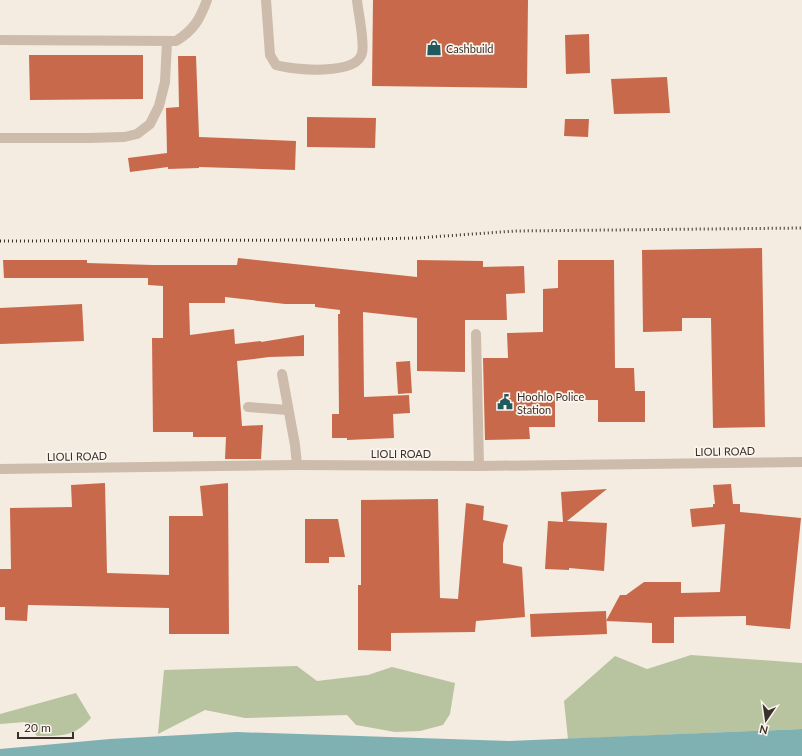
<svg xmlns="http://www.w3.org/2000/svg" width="802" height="756" viewBox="0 0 802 756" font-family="Lato,sans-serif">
  <rect width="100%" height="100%" fill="#f4ebe1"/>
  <g fill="#b8c4a0">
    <polygon points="691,655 802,663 802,729 568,739 564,701 615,656 647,669"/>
    <polygon points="297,666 317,681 368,675 392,667 455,683 450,714 443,725 420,731 395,732 356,725 347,715 245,718 205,710 158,734 164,670"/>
    <path d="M 76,693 L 91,718 C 74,737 62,736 37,736 L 25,722 L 0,724 L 0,714 Z"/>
  </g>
  <polygon fill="#7fb0b2" points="802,729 802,756 0,756 0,749 110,739 237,732 509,741"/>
  <g fill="#c8694b">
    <polygon points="373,0 528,0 527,88 372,86"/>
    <polygon points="589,34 590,73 566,74 565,35"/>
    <polygon points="29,55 143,55 143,99 30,100"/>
    <polygon points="178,56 196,56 199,137 296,141 295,170 199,167 199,168 168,169 168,167 130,172 128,158 167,153 166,108 179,107"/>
    <polygon points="667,77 670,113 614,114 611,79"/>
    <polygon points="307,117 376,118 375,148 307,147"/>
    <polygon points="565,119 589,119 588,137 564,136"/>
    <polygon points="762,248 765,427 713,428 711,318 682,318 682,331 643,332 642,250"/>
    <polygon points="238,258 417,277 417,260 483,261 483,267 524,266 525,293 506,294 507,320 465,320 465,372 417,371 417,318 363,312 364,397 409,395 410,413 393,414 394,438 347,440 347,438 332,438 332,414 339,414 338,314 340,314 340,310 315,307 315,304 285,304 225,297 225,303 189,303 190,335 234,329 235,344 261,341 261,342 304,335 304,356 269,357 237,361 242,426 263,425 261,459 225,459 226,437 193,437 193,432 153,432 152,338 163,338 163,286 148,285 148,278 4,278 3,260 87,260 87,263 153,265 237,265"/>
    <polygon points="558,260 614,260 615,368 634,368 635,391 645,391 645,422 598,422 598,400 555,400 555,427 529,427 530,439 485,440 483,358 508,358 507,333 543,332 543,289 558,288"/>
    <polygon points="82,304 84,341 0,344 0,308"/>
    <polygon points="410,361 412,393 398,394 396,362"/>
    <polygon points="105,483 107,573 169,575 169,516 203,516 200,486 228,483 229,634 169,634 169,608 28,605 27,621 5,620 5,607 0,607 0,569 11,569 10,508 72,507 71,485"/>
    <polygon points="731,484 733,504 740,504 740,512 801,518 790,629 746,625 746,616 674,617 674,643 652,643 652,623 606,621 620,595 626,595 644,582 681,582 681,593 720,592 725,524 692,527 690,509 713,507 713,504 715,504 713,485"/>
    <polygon points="607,489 567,521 607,523 604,571 569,568 569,570 545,569 548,521 563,522 561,492"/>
    <polygon points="438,499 440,598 458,599 466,503 484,506 483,520 508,525 503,544 503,563 522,567 525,617 476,621 475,632 391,633 391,651 358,650 358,585 361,585 361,500"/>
    <polygon points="305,519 338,519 345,557 329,557 329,563 305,563"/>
    <polygon points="606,611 607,634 531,637 530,614"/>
  </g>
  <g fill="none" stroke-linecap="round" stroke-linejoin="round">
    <g stroke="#cdbbac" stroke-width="10">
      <path d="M 266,0 L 270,55 L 276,65 C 293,70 357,76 362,53 C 365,42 358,12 357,0"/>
      <path d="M 0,40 L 176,41 C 194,30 200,19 207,0"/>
      <polyline points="0,138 88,138 124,137 137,134 150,124 159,106 165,82 167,42"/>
      <polyline points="476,334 479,466"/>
      <polyline points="282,374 295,445 297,465"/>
      <polyline points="248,407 288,410"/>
      <polyline points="0,469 297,465 479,466 802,462"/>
    </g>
    <polyline stroke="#3b302b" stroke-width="3" stroke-dasharray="1 3" stroke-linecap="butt" points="0,241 319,240 417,238 515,231 802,228"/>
  </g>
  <defs>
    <symbol id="shop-bare" viewBox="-9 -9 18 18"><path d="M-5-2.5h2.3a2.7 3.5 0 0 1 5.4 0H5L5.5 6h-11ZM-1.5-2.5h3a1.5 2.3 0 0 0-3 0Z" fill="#1f5a5e" stroke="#fbf5ee" stroke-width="2.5" paint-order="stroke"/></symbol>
    <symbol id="civic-bare" viewBox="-9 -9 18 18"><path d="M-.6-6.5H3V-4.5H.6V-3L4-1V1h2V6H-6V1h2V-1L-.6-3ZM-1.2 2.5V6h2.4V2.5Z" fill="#1f5a5e" stroke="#fbf5ee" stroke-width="2.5" paint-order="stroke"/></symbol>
  </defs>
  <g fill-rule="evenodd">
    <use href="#shop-bare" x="423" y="37" width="22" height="22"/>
    <use href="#civic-bare" x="494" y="391" width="22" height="22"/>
  </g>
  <g text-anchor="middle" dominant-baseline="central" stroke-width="3.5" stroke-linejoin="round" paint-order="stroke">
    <g font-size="11" fill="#3b302b" stroke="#fbf5ee" text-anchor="start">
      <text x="446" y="48">Cashbuild</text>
      <text x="517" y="396">Hoohlo Police<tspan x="517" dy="13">Station</tspan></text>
    </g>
    <g font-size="11" fill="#3b302b" stroke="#fbf5ee">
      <text transform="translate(725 451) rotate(-1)">LIOLI ROAD</text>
      <text x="401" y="453">LIOLI ROAD</text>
      <text transform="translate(77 456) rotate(-1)">LIOLI ROAD</text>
    </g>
  </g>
  <g transform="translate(766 720) rotate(193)" stroke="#fbf5ee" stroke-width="3" paint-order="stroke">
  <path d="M0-3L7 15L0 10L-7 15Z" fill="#3b302b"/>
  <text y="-6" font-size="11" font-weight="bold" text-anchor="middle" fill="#3b302b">N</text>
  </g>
  <path d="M18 732v6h55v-6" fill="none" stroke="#3b302b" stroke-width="2"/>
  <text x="24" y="732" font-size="12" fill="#3b302b" stroke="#fbf5ee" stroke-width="3" paint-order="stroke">20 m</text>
</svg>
